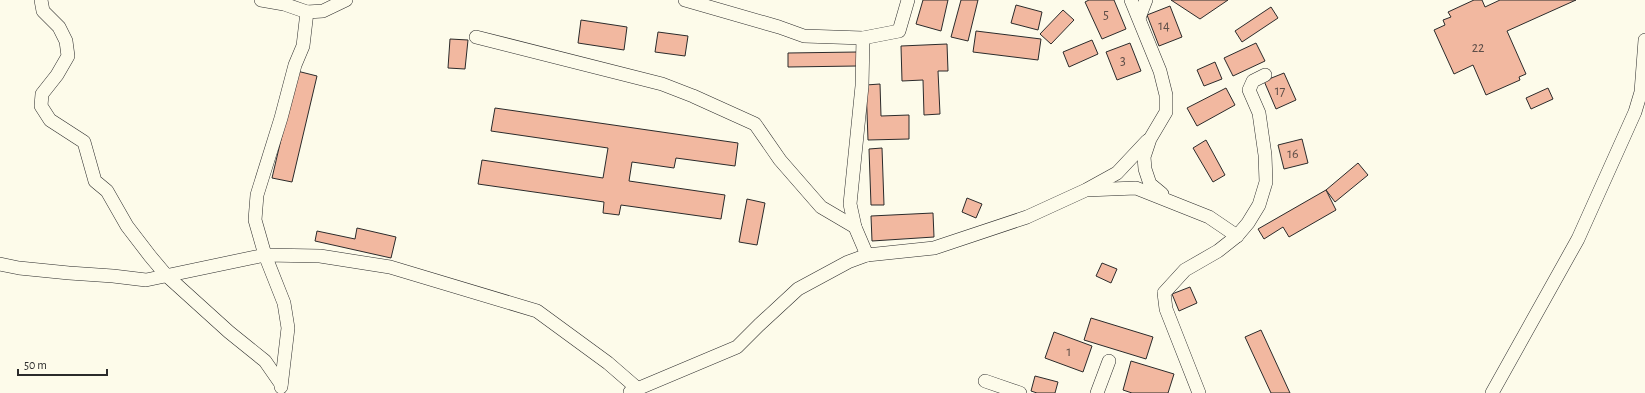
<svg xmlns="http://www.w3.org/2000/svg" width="1645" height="393" viewBox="0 0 1645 393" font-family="'Alegreya Sans',sans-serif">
  <rect width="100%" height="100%" fill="#fdfbea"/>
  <g fill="#f2b8a0" stroke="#2b2b2b">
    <polygon points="923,0 948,0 941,31 916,24"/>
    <polygon points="961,0 978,0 968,41 951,37"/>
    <polygon points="1089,0 1114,0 1126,29 1102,39 1085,2"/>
    <polygon points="1171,0 1228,0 1200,19"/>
    <polygon points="1474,0 1482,0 1485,7 1500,0 1576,0 1507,31 1526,74 1519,77 1520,80 1486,95 1473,65 1454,74 1434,30 1445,25 1443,20 1451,17 1448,12"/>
    <polygon points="1016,5 1042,12 1038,30 1011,23"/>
    <polygon points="1170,6 1182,37 1159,46 1147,15"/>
    <polygon points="1271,7 1278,18 1242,42 1235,31"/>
    <polygon points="1063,10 1074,20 1051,44 1040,34"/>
    <polygon points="581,20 627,27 624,50 578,43"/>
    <polygon points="976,31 1041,39 1038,60 973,52"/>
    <polygon points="658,32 688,36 685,56 655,52"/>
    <polygon points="450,39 468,40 465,69 448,68"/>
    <polygon points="1092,40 1098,54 1069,67 1063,52"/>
    <polygon points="1130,43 1141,71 1117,80 1106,52"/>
    <polygon points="1256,43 1265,61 1233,76 1224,58"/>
    <polygon points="947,44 948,71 938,71 940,114 924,115 923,80 902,81 901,46"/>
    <polygon points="857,52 857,66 788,67 788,53"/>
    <polygon points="1215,62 1222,79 1204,86 1197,70"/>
    <polygon points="297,71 317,76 292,182 272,178"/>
    <polygon points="1284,73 1296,100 1276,109 1264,81"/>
    <polygon points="880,84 881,116 909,115 909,139 868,140 866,85"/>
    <polygon points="1226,88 1235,105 1197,126 1187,108"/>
    <polygon points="1548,88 1553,99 1531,109 1526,98"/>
    <polygon points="495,108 738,143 735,166 676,158 674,168 632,162 629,181 725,195 721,219 621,205 619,215 603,213 604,202 478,184 482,160 603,178 608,148 491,131"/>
    <polygon points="1302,139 1308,163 1284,169 1278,145"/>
    <polygon points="1206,140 1225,175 1213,182 1193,148"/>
    <polygon points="882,148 884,205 871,205 869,149"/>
    <polygon points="1358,163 1368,175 1335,202 1326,190"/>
    <polygon points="1326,190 1336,210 1289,237 1283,227 1264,239 1258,229"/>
    <polygon points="967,198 982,204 976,218 962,212"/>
    <polygon points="747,199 765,203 757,245 739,242"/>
    <polygon points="933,213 934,237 872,241 871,216"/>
    <polygon points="357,228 396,237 391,258 315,241 317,231 355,239"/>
    <polygon points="1102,263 1117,269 1111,283 1096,276"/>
    <polygon points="1190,287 1197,303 1179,311 1172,294"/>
    <polygon points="1091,318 1153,337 1146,359 1084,340"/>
    <polygon points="1261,330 1290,393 1271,393 1245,337"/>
    <polygon points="1054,332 1092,346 1083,372 1045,358"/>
    <polygon points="1131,361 1174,374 1168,393 1132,393 1123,390"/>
    <polygon points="1035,376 1058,382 1055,393 1037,393 1031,391"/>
  </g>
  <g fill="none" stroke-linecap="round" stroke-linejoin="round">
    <defs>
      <g id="minor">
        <polyline points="41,0 43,11 59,27 66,41 68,56 57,75 42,94 41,106 50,120 84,142 95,181 107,191 127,226 150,256 166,275 229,332 265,361 281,384"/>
        <polyline points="261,0 284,4 307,12"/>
        <polyline points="685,0 779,27 804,36 863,38 899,31 908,0"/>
        <polyline points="1131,0 1160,71 1166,95 1166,112 1150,139 1144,157 1145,169 1150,184 1162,194"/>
        <polyline points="1139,18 1146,0"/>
        <polyline points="476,37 662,84 693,96 755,124 780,160 821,207 855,227"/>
        <polyline points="863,38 862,86 850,204 855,227 867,255"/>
        <polyline points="1088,189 1117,173 1147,141"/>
        <polyline points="0,264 19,268 69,273 113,276 146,280 265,255 320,256 390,267 537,311 608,363 638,389"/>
        <polyline points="985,381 1020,393"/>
        <polyline points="281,387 288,328 284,303 265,255 255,220 257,195 281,118 295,65 303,46 307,12 323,11 346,0"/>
        <polyline points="630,392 737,347 759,325 798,289 848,262 867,255 934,248 1027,217 1086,190 1136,188 1209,217 1237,236"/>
        <polyline points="1097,393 1109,361"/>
        <polyline points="1199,393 1166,309 1164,293 1185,270 1218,251 1237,236 1248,223 1259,205 1266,182 1265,155 1259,113 1249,90 1253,81 1265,75"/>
        <polyline points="1492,393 1578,239 1635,112 1641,92 1645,40"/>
      </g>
    </defs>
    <use href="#minor" stroke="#2b2b2b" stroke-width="14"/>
    <use href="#minor" stroke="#fdfbea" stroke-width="13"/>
  </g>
  <g text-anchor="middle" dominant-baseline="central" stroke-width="3" stroke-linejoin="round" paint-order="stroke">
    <g font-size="14" fill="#5d4e48">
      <text x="1106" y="15">5</text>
      <text x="1164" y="26">14</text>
      <text x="1478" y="48">22</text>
      <text x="1123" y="61">3</text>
      <text x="1280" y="91">17</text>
      <text x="1293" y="154">16</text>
      <text x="1069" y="352">1</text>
    </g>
  </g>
  <path d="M18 369v6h89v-6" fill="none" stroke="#2b2b2b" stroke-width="2"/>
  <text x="24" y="369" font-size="12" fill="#2b2b2b" stroke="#fdfbea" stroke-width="3" paint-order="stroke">50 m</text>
</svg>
